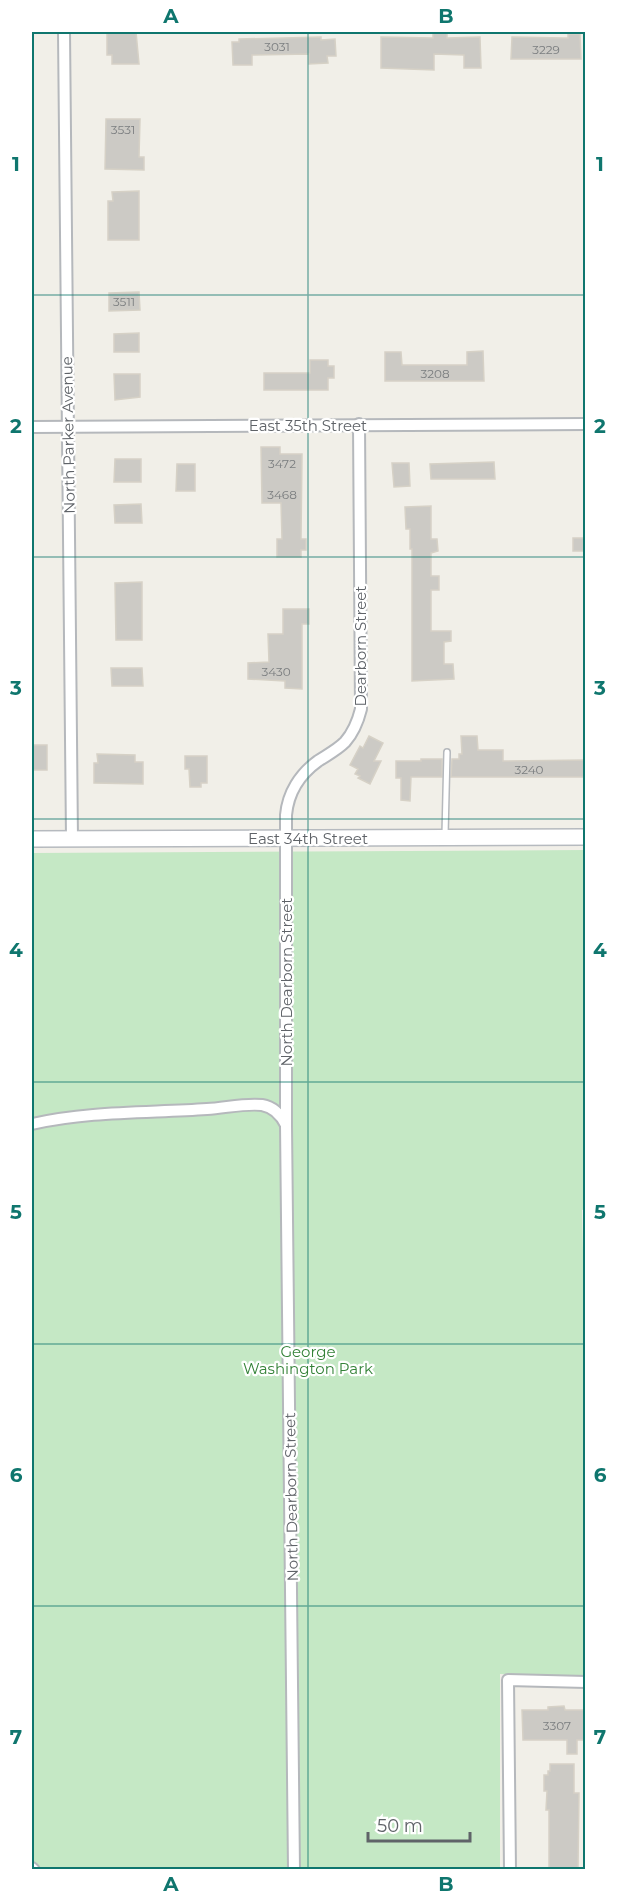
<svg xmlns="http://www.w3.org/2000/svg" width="617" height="1901" viewBox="0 0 617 1901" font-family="Montserrat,sans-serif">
  <rect width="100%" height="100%" fill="#f1efe8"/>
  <polygon fill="#c5e8c5" points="585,850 586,1209 582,1210 586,1373 585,1676 500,1674 500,1869 32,1869 32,853"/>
  <g fill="#cccac5" stroke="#d6d1c6" stroke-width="1.5">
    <polygon points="107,32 136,32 139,64 112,64 112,55 107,55"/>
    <polygon points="433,32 447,32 447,38 480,37 481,68 464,68 464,55 434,54 434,70 381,68 381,37 433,38"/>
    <polygon points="568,34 580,34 581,59 511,59 512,37 564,38 568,38"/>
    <polygon points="321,37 321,40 335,39 336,56 327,56 328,63 309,64 309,54 252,55 252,65 233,65 232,42 239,42 239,39"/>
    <polygon points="106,119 140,119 139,157 144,157 144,170 105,169"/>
    <polygon points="139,191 139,240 108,240 108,201 113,201 112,192"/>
    <polygon points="139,292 140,310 109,311 109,293"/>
    <polygon points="139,333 139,352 114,352 114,334"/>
    <polygon points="483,351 484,381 385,381 385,352 401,352 402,365 467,365 467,352"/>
    <polygon points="310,360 328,360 328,366 334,366 334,378 328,378 328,390 264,390 264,373 310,373"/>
    <polygon points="114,374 140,374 140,397 115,400"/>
    <polygon points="261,447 280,447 280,454 302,454 301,539 306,539 306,550 301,550 301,557 277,557 277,539 282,539 281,503 262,503"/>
    <polygon points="115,459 141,459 141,482 114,482"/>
    <polygon points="494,462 495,479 431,479 430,464"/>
    <polygon points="392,463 409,463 410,486 394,487"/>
    <polygon points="177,464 195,464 195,491 176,491"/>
    <polygon points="141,504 142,523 115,523 114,505"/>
    <polygon points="431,506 431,539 437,539 438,551 431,553 431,576 439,576 439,590 431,590 431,631 451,631 451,641 444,642 444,664 453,664 454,679 412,681 412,549 410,549 410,529 406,529 405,507"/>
    <rect x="573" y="538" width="12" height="13"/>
    <polygon points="142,582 142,640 116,640 115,583"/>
    <polygon points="283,609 309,609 309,624 302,624 302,689 285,688 285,681 248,679 248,663 269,662 268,634 283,634"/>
    <polygon points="111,668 142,668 143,686 112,686"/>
    <polygon points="369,736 383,743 374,761 381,761 370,784 358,778 360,776 355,774 358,769 350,765 360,746 363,748"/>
    <polygon points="461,736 477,736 478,750 503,750 503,761 585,760 585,777 451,777 452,759 459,759 459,754 462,754"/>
    <rect x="32" y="745" width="15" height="25"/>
    <polygon points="97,754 135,755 135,762 143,762 143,784 94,783 94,763 98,763"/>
    <polygon points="185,756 207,756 207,783 201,783 201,787 190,787 189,769 185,769"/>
    <polygon points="421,759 442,759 442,777 411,777 410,801 401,800 401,778 396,778 396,761 421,761"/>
    <polygon points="564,1706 565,1710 585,1710 585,1740 577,1740 577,1754 567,1754 567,1740 523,1740 522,1710 548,1710 548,1707"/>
    <polygon points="550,1764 574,1764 574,1793 579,1793 578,1869 549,1869 549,1810 546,1810 547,1791 544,1791 544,1775 548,1775 548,1771 550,1771"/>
  </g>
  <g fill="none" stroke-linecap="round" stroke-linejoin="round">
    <defs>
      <polyline id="service" points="445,835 447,752"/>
      <g id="minor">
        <polyline points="64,32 72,839"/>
        <polyline points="32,427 586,424"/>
        <path d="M 32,1124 C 88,1111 149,1113 207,1109 C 225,1108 245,1103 262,1105 C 274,1107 281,1115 286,1125"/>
        <polyline points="32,1868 34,1870"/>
        <path d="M 294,1870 L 286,1125 L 286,815 C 288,793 300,774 318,761 C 327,755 337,750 345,742 C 353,733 358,721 361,709 L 359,424"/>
        <polyline points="510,1870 508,1680 586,1682"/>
      </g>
      <polyline id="secondary" points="32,839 586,837"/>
    </defs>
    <use href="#service" stroke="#b5b8bc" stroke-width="8"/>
    <use href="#minor" stroke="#b5b8bc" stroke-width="14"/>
    <use href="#secondary" stroke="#b6babf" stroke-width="18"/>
    <use href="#service" stroke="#fff" stroke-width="5"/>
    <use href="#minor" stroke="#fff" stroke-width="10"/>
    <use href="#secondary" stroke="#fff" stroke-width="15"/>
  </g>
  <path fill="none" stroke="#0f766e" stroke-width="1.5" stroke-opacity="0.55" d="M 308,32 L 308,1870M 32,295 L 586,295M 32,557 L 586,557M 32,819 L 586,819M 32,1082 L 586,1082M 32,1344 L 586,1344M 32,1606 L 586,1606"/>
  <g text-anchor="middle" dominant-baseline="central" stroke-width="4.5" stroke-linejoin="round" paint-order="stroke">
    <g font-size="12" fill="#7a7d7f">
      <text x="277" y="46">3031</text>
      <text x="546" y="49">3229</text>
      <text x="123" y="129">3531</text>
      <text x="124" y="301">3511</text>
      <text x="435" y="373">3208</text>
      <text x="282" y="463">3472</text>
      <text x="282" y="494">3468</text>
      <text x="276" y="671">3430</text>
      <text x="529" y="769">3240</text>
      <text x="557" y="1725">3307</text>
    </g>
    <g font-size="15" fill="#5f6368" stroke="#fff">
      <text x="308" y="425">East 35th Street</text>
      <text transform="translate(68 435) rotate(-91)">North Parker Avenue</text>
      <text transform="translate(360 646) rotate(-90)">Dearborn Street</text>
      <text x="308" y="838">East 34th Street</text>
      <text transform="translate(286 982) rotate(-90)">North Dearborn Street</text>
      <text transform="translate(291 1497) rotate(-91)">North Dearborn Street</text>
    </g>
    <g font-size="15" fill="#348238" stroke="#fff">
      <text x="308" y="1351">George<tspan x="308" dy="17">Washington Park</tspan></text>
    </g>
  </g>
  <rect width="617" height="1901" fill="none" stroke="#ffffff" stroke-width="66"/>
  <path d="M368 1832v9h102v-9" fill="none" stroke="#5f6368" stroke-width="3"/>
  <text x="377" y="1832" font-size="18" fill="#5f6368" stroke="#ffffff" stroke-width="4.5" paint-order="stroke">50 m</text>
  <rect x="33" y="33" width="551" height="1835" fill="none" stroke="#0f766e" stroke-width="2"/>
  <g font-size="20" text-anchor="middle" font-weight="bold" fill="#0f766e">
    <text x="171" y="23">A</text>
    <text x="446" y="23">B</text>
    <text x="16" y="171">1</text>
    <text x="600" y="171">1</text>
    <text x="16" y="433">2</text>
    <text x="600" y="433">2</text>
    <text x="16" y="695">3</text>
    <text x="600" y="695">3</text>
    <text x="16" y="957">4</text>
    <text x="600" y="957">4</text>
    <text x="16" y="1219">5</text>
    <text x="600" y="1219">5</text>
    <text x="16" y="1482">6</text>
    <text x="600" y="1482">6</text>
    <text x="16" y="1744">7</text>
    <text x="600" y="1744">7</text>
    <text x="171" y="1891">A</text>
    <text x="446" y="1891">B</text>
  </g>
</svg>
